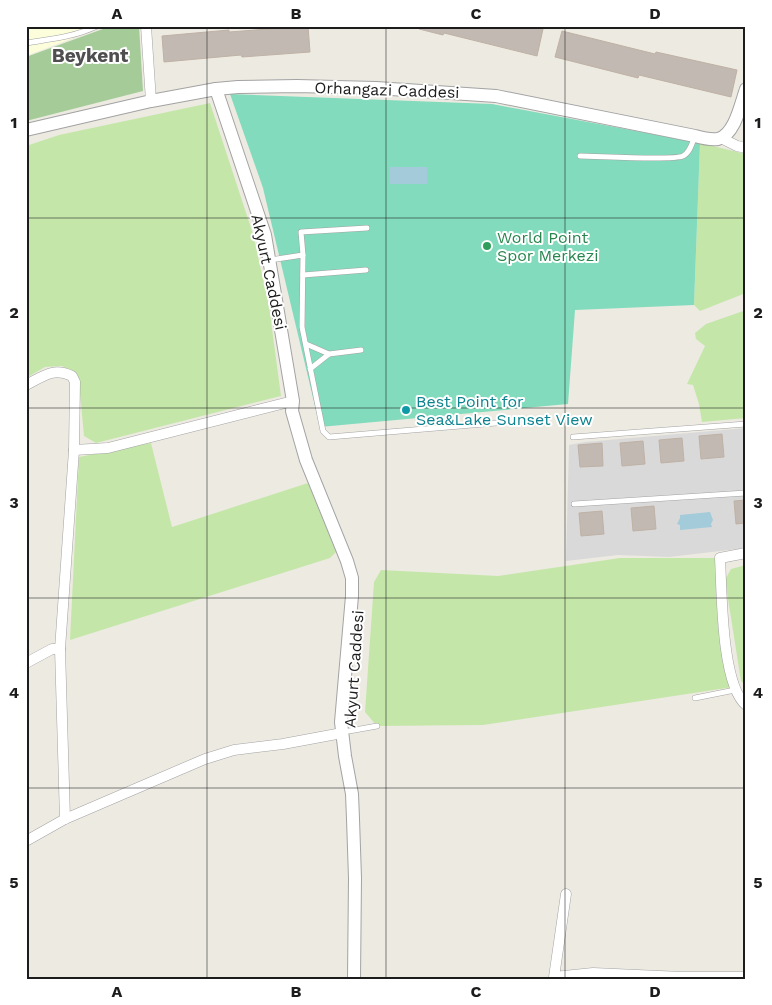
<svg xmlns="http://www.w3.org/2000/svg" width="772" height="1005" viewBox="0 0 772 1005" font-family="'Work Sans',sans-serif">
  <rect width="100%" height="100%" fill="#edeae2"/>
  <polygon fill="#dad9d9" points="746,428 746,548 669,557 618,555 566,561 569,445 585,442"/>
  <polygon fill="#fcfedb" points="26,26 105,26 26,56"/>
  <g fill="#c4e7a9">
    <polygon points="210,103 253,234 269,306 281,396 96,443 84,436 79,382 70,370 62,366 45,367 26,378 26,146 59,135"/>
    <polygon points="700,143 746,154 746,293 700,311 694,305"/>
    <polygon points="746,310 746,418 702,422 699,404 693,385 687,384 705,346 696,339 695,333 706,324"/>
    <polygon points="151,443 172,527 308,483 336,552 330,558 70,640 79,457"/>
    <polygon points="620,558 720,558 733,687 483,725 377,726 365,712 374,582 381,570 498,576"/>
    <polygon points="746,565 746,686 741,681 725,580 731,569"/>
  </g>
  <polygon fill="#a5cc98" points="111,26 139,26 143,91 26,121 26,57"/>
  <polygon fill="#82dbbd" points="230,94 492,104 700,143 694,305 575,310 568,404 320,427 263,188"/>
  <g fill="#a3cbda">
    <rect x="390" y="167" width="37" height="17"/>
    <polygon points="710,512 713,520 711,524 712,527 680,530 680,525 677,524 680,518 680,515"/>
  </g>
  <g fill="#c2bab2" stroke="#bfb1a5">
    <polygon points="308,26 310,52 242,57 241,55 164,62 162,36 229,30 229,32"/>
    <polygon points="420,26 532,26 543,29 537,56 444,33 443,35 419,29"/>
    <polygon points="562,31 655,54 656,52 737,70 731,97 639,75 638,78 555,57"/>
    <polygon points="722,434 724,457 701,459 699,436"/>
    <polygon points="682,438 684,461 661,463 659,440"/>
    <polygon points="643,441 645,464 622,466 620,443"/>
    <polygon points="602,443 603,466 580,467 578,445"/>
    <polygon points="746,500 746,523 736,524 734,501"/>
    <polygon points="654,506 656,529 633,531 631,508"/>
    <polygon points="602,511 604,534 581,536 579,513"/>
  </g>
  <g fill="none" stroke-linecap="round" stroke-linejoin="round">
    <defs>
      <g id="service">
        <path d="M 26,43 C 51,39 74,37 97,26"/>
        <path d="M 580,156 C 597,156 672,161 683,156 C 690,153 692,143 695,136"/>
        <polyline points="303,255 301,232 367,228"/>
        <polyline points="270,260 303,255 302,327 323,431 329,437 496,423"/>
        <polyline points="303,275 366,270"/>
        <polyline points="306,344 329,354"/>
        <polyline points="310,369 329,354 361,350"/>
        <polyline points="573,437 746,424"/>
        <polyline points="574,504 746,493"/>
        <polyline points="695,698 735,690"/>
        <polyline points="349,731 377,726"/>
      </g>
      <g id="minor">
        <polyline points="146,26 151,101"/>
        <polyline points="721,138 737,146 746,148"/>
        <path d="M 26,385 C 44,376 53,367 72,376 L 75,382 L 74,450 L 60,649 L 65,819"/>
        <polyline points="74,450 108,448 293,401"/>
        <path d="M 746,553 L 720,558 C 722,591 721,684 746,705"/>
        <polyline points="26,663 52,649 60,649"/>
        <polyline points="26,841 65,819 205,759 234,750 283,744 342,733"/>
        <polyline points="566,894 554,977 593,973 682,977 746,977"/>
      </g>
      <g id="tertiary">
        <polyline points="216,89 265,235 293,401 292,411 306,460 347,561 352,578 352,596 341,722 345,756 352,794 353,819 355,878 354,979"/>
        <path d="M 26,130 L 151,101 L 216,89 L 238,87 L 297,86 L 376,88 L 496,96 L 695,136 C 702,138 711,140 718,139 C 735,135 741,103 746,89"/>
      </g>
    </defs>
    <use href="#service" stroke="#a3a3a3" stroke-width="6"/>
    <use href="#minor" stroke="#a3a3a3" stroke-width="11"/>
    <use href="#tertiary" stroke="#a3a3a3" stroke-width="14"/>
    <use href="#service" stroke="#fff" stroke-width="5"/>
    <use href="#minor" stroke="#fff" stroke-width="10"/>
    <use href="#tertiary" stroke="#fff" stroke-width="12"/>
  </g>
  <path fill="none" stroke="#1c1c1c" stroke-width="1" stroke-opacity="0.55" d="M 207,26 L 207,979M 386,26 L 386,979M 565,26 L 565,979M 26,218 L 746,218M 26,408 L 746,408M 26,598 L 746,598M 26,788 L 746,788"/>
  <circle fill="#2e9e5b" stroke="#fff" stroke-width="2" cx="487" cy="246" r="5"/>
  <circle fill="#0f9aa8" stroke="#fff" stroke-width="2" cx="406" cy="410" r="5"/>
  <g text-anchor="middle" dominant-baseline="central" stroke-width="4" stroke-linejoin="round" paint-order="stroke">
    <g font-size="16" fill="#1c1c1c" stroke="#fff">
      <text transform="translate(387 90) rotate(2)">Orhangazi Caddesi</text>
      <text transform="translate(269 272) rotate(78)">Akyurt Caddesi</text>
      <text transform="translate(354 669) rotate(-86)">Akyurt Caddesi</text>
    </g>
    <g font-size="16" fill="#27864d" stroke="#fff" text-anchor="start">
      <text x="497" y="237">World Point<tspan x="497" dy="18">Spor Merkezi</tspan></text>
    </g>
    <g font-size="16" fill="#0d838f" stroke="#fff" text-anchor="start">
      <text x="416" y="401">Best Point for<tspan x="416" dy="18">Sea&amp;Lake Sunset View</tspan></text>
    </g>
    <g font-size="19" font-weight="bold" fill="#4f4f4f" stroke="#fff">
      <text x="90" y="55">Beykent</text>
    </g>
  </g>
  <rect width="772" height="1005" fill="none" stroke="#ffffff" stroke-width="55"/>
  <rect x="28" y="28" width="716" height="950" fill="none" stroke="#1c1c1c" stroke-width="2"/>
  <g font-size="16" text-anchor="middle" font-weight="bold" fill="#1c1c1c">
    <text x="117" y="19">A</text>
    <text x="296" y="19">B</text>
    <text x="476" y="19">C</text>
    <text x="655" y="19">D</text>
    <text x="14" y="128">1</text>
    <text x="758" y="128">1</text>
    <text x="14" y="318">2</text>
    <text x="758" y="318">2</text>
    <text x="14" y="508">3</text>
    <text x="758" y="508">3</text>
    <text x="14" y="698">4</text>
    <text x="758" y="698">4</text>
    <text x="14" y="888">5</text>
    <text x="758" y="888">5</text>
    <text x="117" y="997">A</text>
    <text x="296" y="997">B</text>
    <text x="476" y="997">C</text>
    <text x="655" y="997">D</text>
  </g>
</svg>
